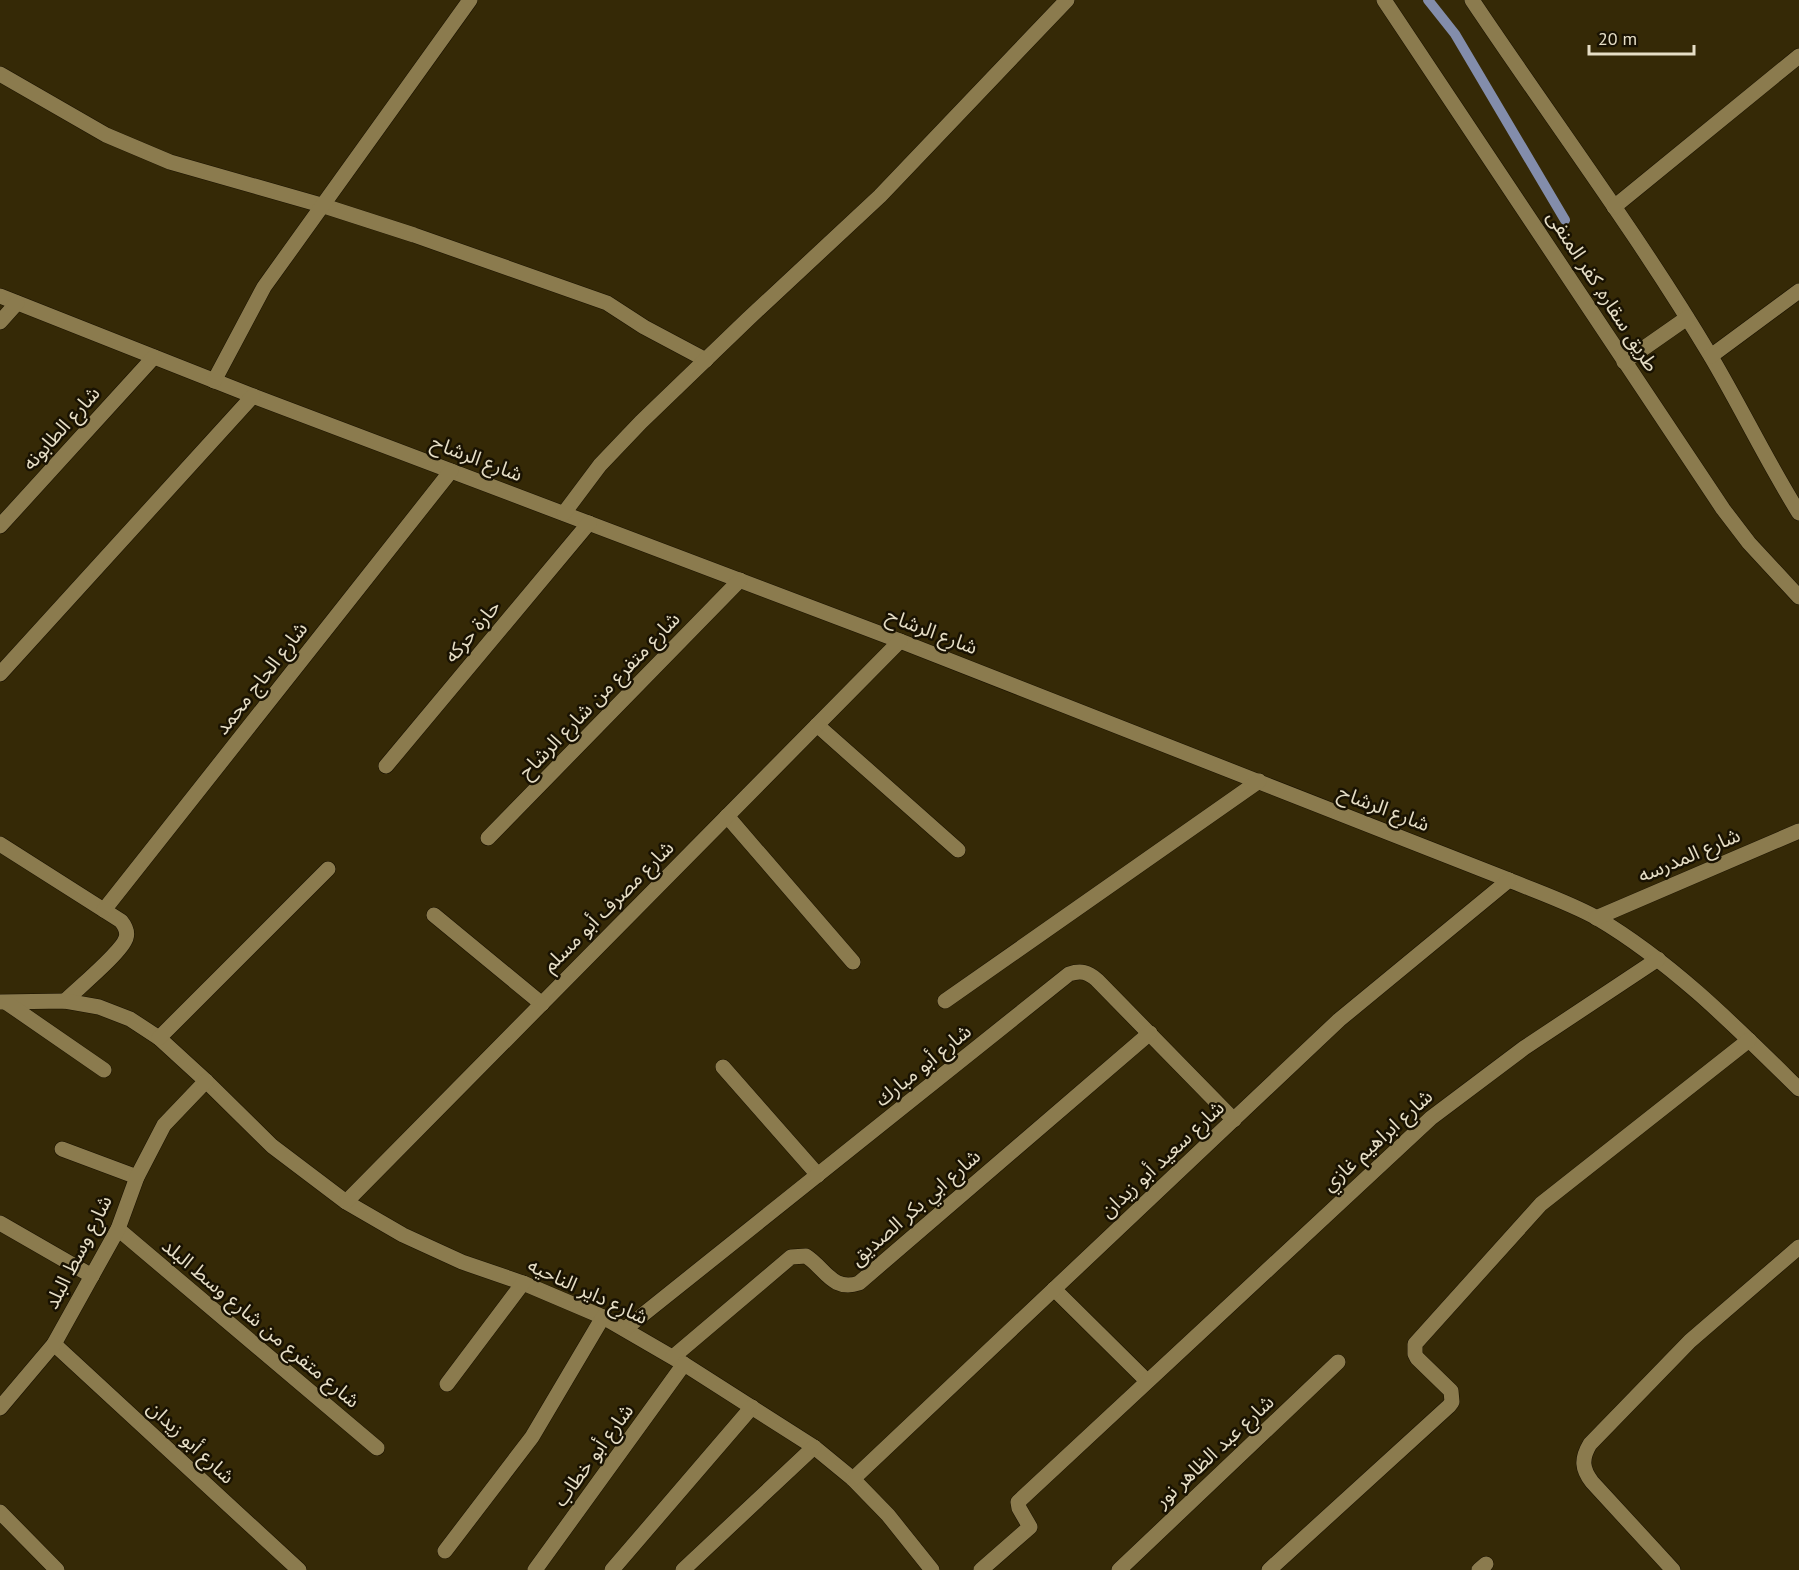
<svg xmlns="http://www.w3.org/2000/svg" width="1799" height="1570" viewBox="0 0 1799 1570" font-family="'PT Sans','Noto Sans Arabic',sans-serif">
  <rect width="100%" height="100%" fill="#352906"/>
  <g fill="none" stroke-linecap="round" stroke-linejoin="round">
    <polyline stroke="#838dab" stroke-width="10" points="1428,0 1455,34 1565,220"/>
    <defs>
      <g id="minor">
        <polyline points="1384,0 1723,509 1749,543 1799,597"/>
        <path d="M 1472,0 C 1551,118 1637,233 1710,355 C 1741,407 1767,462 1799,513"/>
        <polyline points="0,74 106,135 170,162 321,205 414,235 607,303 644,327 706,360"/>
        <polyline points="1614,207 1799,56"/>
        <path d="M 0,296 L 253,396 L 900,641 L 1509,880 C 1538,892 1570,903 1597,918 C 1673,963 1737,1028 1799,1089"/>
        <polyline points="0,322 17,303"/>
        <polyline points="1711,356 1799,291"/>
        <polyline points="1624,362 1687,318"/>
        <polyline points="214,381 264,287 470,0"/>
        <polyline points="564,513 600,465 641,422 748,319 880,196 1067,0"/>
        <polyline points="0,526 154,357"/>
        <polyline points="0,674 253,396"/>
        <polyline points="817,725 958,850"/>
        <polyline points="386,766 589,523"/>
        <polyline points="727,816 853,962"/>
        <polyline points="488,838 740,580"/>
        <path d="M 0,844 L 121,921 C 125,926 128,932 126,938 C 122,952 77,989 65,1001"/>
        <polyline points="104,910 451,471"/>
        <polyline points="434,915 542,1004"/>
        <polyline points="1596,918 1799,831"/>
        <polyline points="945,1001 1259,781"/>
        <polyline points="0,1002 65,1001 99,1007 130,1019 159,1038 206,1081 272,1146 346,1202 403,1235 462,1262 523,1283 603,1317 684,1364 814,1447 853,1479 888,1515 932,1570"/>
        <polyline points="7,1003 104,1070"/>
        <polyline points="159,1038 328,869"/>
        <polyline points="723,1067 818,1175"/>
        <polyline points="62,1149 137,1177"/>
        <polyline points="346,1202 900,641"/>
        <polyline points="0,1223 92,1276"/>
        <polyline points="118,1229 377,1448"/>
        <polyline points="1054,1289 1147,1381"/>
        <path d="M 625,1329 L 1069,974 C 1081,970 1088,972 1097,980 L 1234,1120"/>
        <polyline points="54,1344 299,1570"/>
        <path d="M 673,1357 L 791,1257 L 806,1256 C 825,1268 832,1292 859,1283 L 1150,1033"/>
        <polyline points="447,1384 523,1283"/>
        <polyline points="0,1408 54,1344 118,1229 137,1177 164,1125 206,1081"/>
        <polyline points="853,1479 1339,1020 1509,880"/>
        <polyline points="0,1512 57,1570"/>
        <polyline points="445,1551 532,1437 603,1317"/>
        <polyline points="535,1570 684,1364"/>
        <polyline points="612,1570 752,1407"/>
        <polyline points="683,1570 814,1447"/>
        <polyline points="981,1570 1030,1527 1019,1508 1018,1502 1431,1118 1524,1048 1658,959"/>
        <polyline points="1119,1570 1338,1362"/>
        <polyline points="1269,1570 1449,1406 1452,1402 1451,1391 1417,1358 1415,1354 1415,1344 1541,1204 1749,1040"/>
        <polyline points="1479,1570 1486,1564"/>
        <path d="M 1673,1570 L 1592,1482 C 1582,1469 1581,1459 1590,1444 L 1690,1341 L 1799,1247"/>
      </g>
    </defs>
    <use href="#minor" stroke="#1a1200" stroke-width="16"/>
    <use href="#minor" stroke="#8b7b4e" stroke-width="15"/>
  </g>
  <g text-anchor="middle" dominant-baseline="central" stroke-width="5" stroke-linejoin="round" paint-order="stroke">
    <g font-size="20" fill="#e6dec6" stroke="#191202">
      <text transform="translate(1603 291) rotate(57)">طريق سقاره, كفر المنفى</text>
      <text transform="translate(61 428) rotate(-48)">شارع الطابونه</text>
      <text transform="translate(477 458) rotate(21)">شارع الرشاح</text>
      <text transform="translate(472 631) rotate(-50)">حارة حركه</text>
      <text transform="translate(932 631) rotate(21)">شارع الرشاح</text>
      <text transform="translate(261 678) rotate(-52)">شارع الحاج محمد</text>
      <text transform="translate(599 695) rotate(-46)">شارع متفرع من شارع الرشاح</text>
      <text transform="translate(1384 808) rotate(21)">شارع الرشاح</text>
      <text transform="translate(1689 855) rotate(-23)">شارع المدرسه</text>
      <text transform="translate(608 906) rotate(-45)">شارع مصرف أبو مسلم</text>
      <text transform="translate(923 1065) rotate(-39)">شارع أبو مبارك</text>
      <text transform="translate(1377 1140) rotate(-42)">شارع ابراهيم غازي</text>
      <text transform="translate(1162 1159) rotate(-43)">شارع سعيد أبو زيدان</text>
      <text transform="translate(915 1207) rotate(-41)">شارع ابي بكر الصديق</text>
      <text transform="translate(78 1252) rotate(-63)">شارع وسط البلد</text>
      <text transform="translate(588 1291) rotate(25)">شارع داير الناحيه</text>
      <text transform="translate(261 1323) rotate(40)">شارع متفرع من شارع وسط البلد</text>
      <text transform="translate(191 1442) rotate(43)">شارع أبو زيدان</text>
      <text transform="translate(1214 1451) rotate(-43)">شارع عبد الظاهر نور</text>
      <text transform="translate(593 1455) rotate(-54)">شارع أبو خطاب</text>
    </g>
  </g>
  <path d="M1589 45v9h105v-9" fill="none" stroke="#e6dec6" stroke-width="3"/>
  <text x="1598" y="45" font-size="18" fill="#e6dec6" stroke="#191202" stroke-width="4.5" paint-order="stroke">20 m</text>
</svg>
